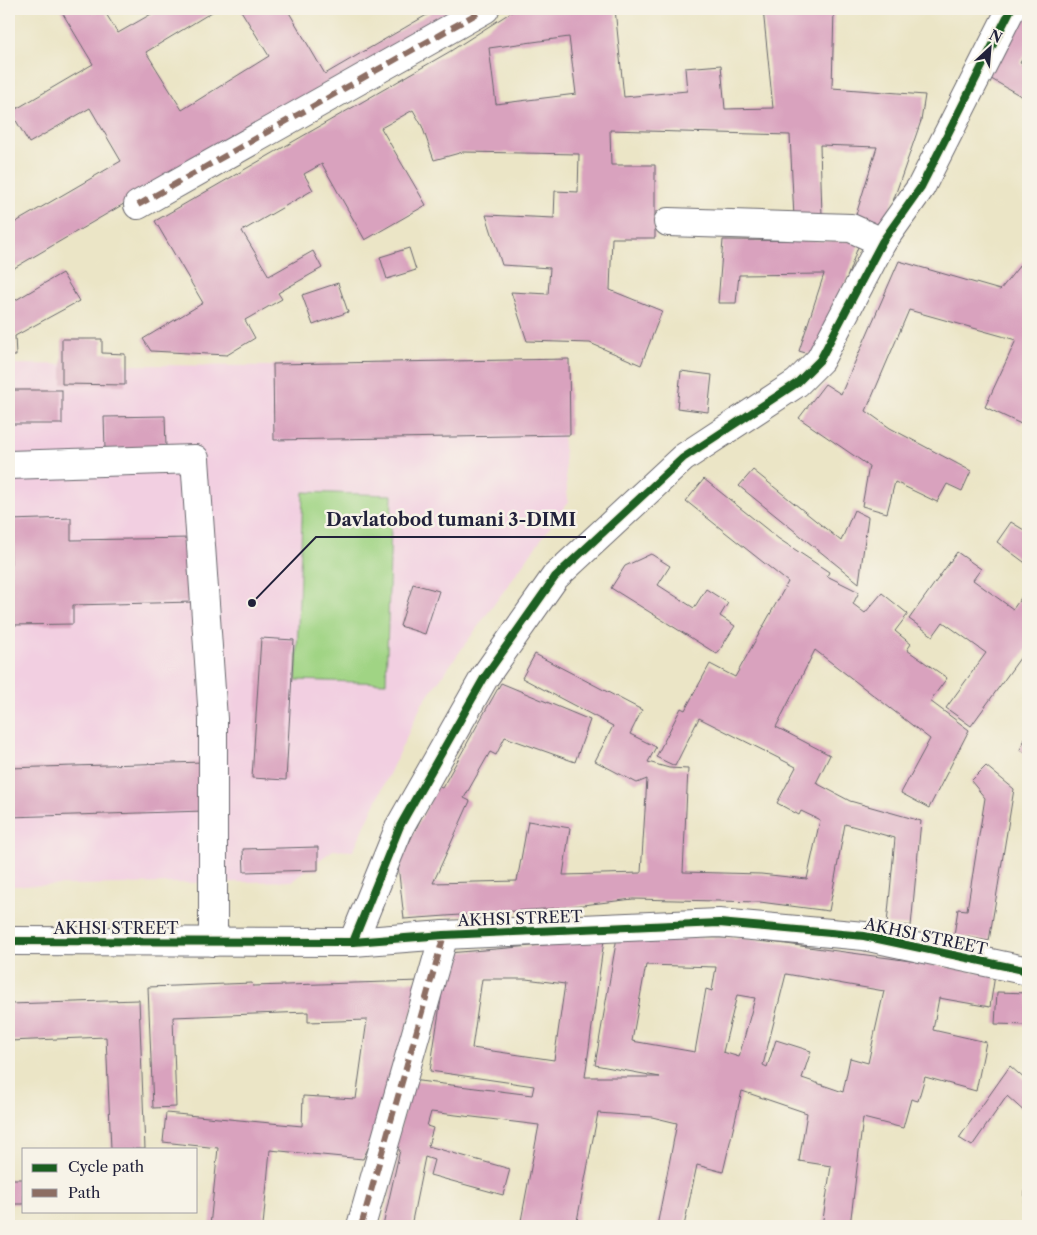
<svg xmlns="http://www.w3.org/2000/svg" width="1037" height="1235" viewBox="0 0 1037 1235" font-family="'Libre Caslon Text',serif">
  <rect width="100%" height="100%" fill="#f7f3e8"/>
  <filter id="ink" filterUnits="userSpaceOnUse"><feTurbulence type="fractalNoise" baseFrequency=".02" numOctaves="2"/><feDisplacementMap in="SourceGraphic" scale="10" xChannelSelector="R" yChannelSelector="G"/><feConvolveMatrix kernelMatrix="1 2 1 2 8 2 1 2 1" color-interpolation-filters="sRGB"/></filter>
  <filter id="wash" filterUnits="userSpaceOnUse"><feTurbulence type="fractalNoise" baseFrequency=".0096" numOctaves="4" result="noise"/><feDisplacementMap in="SourceGraphic" scale="20" xChannelSelector="R" yChannelSelector="G"/><feGaussianBlur stdDeviation="1.12" result="paint"/><feColorMatrix in="noise" values="0 0 0 0 0 0 0 0 0 0 0 0 0 0 0 0 0 1.4 0 .05"/><feComposite in="paint" operator="in"/></filter>
  <g filter="url(#wash)">
    <rect width="100%" height="100%" fill="#ebe5c6"/>
    <polygon fill="#f2cfe1" points="9,364 558,368 568,502 422,704 353,851 333,850 292,881 9,886"/>
    <polygon fill="#a0d484" stroke="#617b60" points="303,492 392,495 386,683 296,680"/>
    <g id="blocks">
      <g fill="#d9a2be" fill-rule="evenodd">
        <polygon points="60,9 91,9 94,14 103,9 118,33 160,9 217,9 146,52 182,110 269,56 240,9 287,9 325,74 437,9 475,9 331,83 9,271 9,226 121,161 90,108 29,143 11,112 93,64"/>
        <path d="M 516,9 L 615,9 L 624,97 L 687,91 L 685,68 L 721,65 L 725,109 L 773,108 L 763,9 L 834,9 L 832,88 L 925,95 L 921,121 L 884,227 L 855,218 L 877,147 L 820,145 L 822,217 L 794,218 L 790,135 L 610,130 L 611,165 L 655,165 L 655,238 L 612,238 L 610,290 L 662,311 L 641,365 L 590,343 L 527,341 L 511,292 L 548,294 L 550,268 L 502,265 L 486,215 L 554,218 L 555,191 L 578,192 L 579,154 L 463,152 L 434,160 L 422,126 L 413,110 L 381,128 L 426,205 L 365,240 L 322,164 L 304,174 L 313,190 L 242,231 L 269,276 L 313,251 L 322,268 L 278,293 L 282,299 L 245,320 L 255,338 L 227,355 L 151,351 L 143,339 L 203,303 L 155,221 L 449,52 ZM 569,37 L 576,94 L 496,104 L 489,48 Z"/>
        <polygon points="1026,9 1028,9 1028,49 1020,63 1028,68 1028,100 986,76"/>
        <polygon points="723,240 860,241 819,357 799,351 824,274 739,275 736,303 718,303"/>
        <polygon points="409,248 416,270 387,279 380,257"/>
        <polygon points="1028,255 1028,410 1021,424 985,407 1016,340 909,310 866,411 890,428 971,471 962,491 947,484 937,502 895,482 887,513 862,506 869,466 799,418 825,384 841,394 899,261 1000,290"/>
        <polygon points="62,273 79,301 15,336 16,356 9,356 9,304"/>
        <polygon points="338,283 348,312 313,325 302,295"/>
        <polygon points="62,339 102,339 102,353 125,354 125,385 62,384"/>
        <polygon points="569,359 570,435 274,440 273,364"/>
        <polygon points="681,371 712,375 708,412 677,408"/>
        <rect x="9" y="390" width="53" height="34"/>
        <polygon points="165,416 166,448 105,449 104,417"/>
        <polygon points="753,470 841,541 854,510 868,517 859,583 739,486"/>
        <polygon points="704,479 779,539 829,572 827,576 859,592 853,604 865,613 882,593 908,614 895,631 911,644 907,650 947,678 930,701 969,730 929,808 901,793 930,739 815,650 776,727 830,755 816,783 850,801 921,821 911,926 887,924 895,838 845,824 829,911 760,902 633,899 558,908 404,919 398,865 437,786 442,788 501,683 590,720 575,762 505,737 496,755 490,752 464,798 470,801 433,883 517,881 528,821 570,828 563,875 641,873 647,779 637,783 595,761 613,726 522,678 535,654 642,710 630,734 656,747 648,762 669,768 688,769 683,872 761,874 807,879 820,820 801,811 799,815 777,803 796,767 699,718 675,766 656,757 681,708 685,710 710,664 735,677 788,582 686,501"/>
        <polygon points="71,518 71,540 191,538 193,602 73,605 73,624 12,625 10,520"/>
        <polygon points="1011,522 1024,530 1028,523 1028,565 997,542"/>
        <polygon points="957,552 981,569 973,580 1013,609 1028,588 1028,647 971,726 946,708 986,653 943,622 933,636 909,619"/>
        <polygon points="651,554 670,566 658,585 694,608 706,589 728,603 720,616 735,626 717,654 611,588 625,566"/>
        <polygon points="413,584 439,591 425,634 400,626"/>
        <polygon points="261,638 294,640 286,780 252,778"/>
        <polygon points="1028,732 1028,754 1020,750"/>
        <polygon points="203,762 204,811 9,817 9,768"/>
        <polygon points="986,766 1014,789 989,941 954,935 958,909 967,910 985,798 971,781"/>
        <polygon points="318,847 318,870 244,872 243,849"/>
        <path d="M 617,937 L 742,938 L 918,962 L 995,975 L 990,1007 L 939,998 L 933,1030 L 986,1042 L 976,1091 L 925,1077 L 918,1101 L 911,1099 L 903,1128 L 863,1118 L 850,1226 L 822,1226 L 831,1166 L 799,1161 L 807,1113 L 742,1091 L 723,1172 L 697,1165 L 684,1226 L 657,1226 L 677,1123 L 652,1117 L 598,1113 L 576,1226 L 520,1226 L 539,1125 L 431,1112 L 427,1126 L 433,1128 L 428,1146 L 510,1169 L 503,1195 L 430,1175 L 434,1160 L 425,1157 L 411,1226 L 383,1226 L 400,1150 L 395,1149 L 411,1080 L 532,1095 L 534,1086 L 430,1071 L 448,953 L 604,940 L 585,1077 L 660,1077 L 595,1065 ZM 646,965 L 716,967 L 712,991 L 706,989 L 695,1052 L 632,1041 ZM 786,974 L 884,991 L 868,1063 L 850,1058 L 843,1092 L 802,1078 L 811,1051 L 776,1040 L 767,1067 L 763,1065 ZM 482,979 L 526,979 L 565,984 L 554,1060 L 472,1048 ZM 737,995 L 755,998 L 739,1057 L 723,1052 Z"/>
        <polygon points="421,981 375,1134 363,1159 270,1150 263,1226 210,1226 218,1148 163,1142 166,1113 302,1126 303,1096 356,1099 367,1020 308,1022 308,1012 173,1017 176,1107 153,1108 148,987 252,983 253,986"/>
        <polygon points="997,992 1028,993 1028,1025 995,1024"/>
        <polygon points="139,1000 145,1149 111,1149 106,1037 9,1041 9,1004"/>
        <polygon points="1010,1066 1028,1082 1028,1115 1007,1096 972,1146 959,1138"/>
        <polygon points="1027,1162 1028,1226 1024,1226 1024,1207"/>
        <rect x="9" y="1179" width="15" height="25"/>
        <polygon points="953,1222 1013,1225 1013,1226 953,1226"/>
      </g>
    </g>
  </g>
  <g filter="url(#ink)">
    <use href="#blocks" fill-opacity="0" stroke="#68666c" stroke-width="1"/>
    <g fill="none" stroke-linecap="round" stroke-linejoin="round">
      <defs>
        <g id="minor">
          <polyline points="138,205 485,9"/>
          <polyline points="668,222 851,228 882,242"/>
          <polyline points="9,465 195,459 213,719 213,942"/>
          <polyline points="9,941 353,942 444,935 719,923 864,936 1028,971"/>
          <polyline points="353,942 400,826 484,678 555,577 683,458 797,383 820,360 882,242 921,187 1011,9"/>
          <polyline points="361,1226 444,935"/>
        </g>
      </defs>
      <use href="#minor" stroke="#68666c" stroke-width="30"/>
      <use href="#minor" stroke="#fff" stroke-width="28"/>
      <g stroke="#8d6e63" stroke-width="6" stroke-dasharray="12 6" stroke-linecap="butt">
        <polyline points="138,205 485,9"/>
        <polyline points="361,1226 444,935"/>
      </g>
      <defs>
        <g id="cycleway">
          <polyline points="9,941 353,942 444,935 719,923 864,936 1028,971"/>
          <polyline points="353,942 400,826 484,678 555,577 683,458 797,383 820,360 882,242 921,187 1011,9"/>
        </g>
      </defs>
      <use href="#cycleway" stroke="#f7f3e8" stroke-width="11"/>
      <use href="#cycleway" stroke="#1b5e20" stroke-width="8"/>
    </g>
  </g>
  <g text-anchor="middle" dominant-baseline="central" stroke-width="5" stroke-linejoin="round" paint-order="stroke">
    <g font-size="16" fill="#22223b" stroke="#f7f3e8">
      <text transform="translate(520 918) rotate(-2)">AKHSI STREET</text>
      <text x="116" y="928">AKHSI STREET</text>
      <text transform="translate(926 936) rotate(12)">AKHSI STREET</text>
    </g>
  </g>
  <path fill="none" stroke="#22223b" stroke-width="2" d="M252 603L316 537H586"/>
  <circle fill="#22223b" stroke="#f7f3e8" stroke-width="2" cx="252" cy="603" r="5"/>
  <g font-size="18" text-anchor="middle" font-weight="bold" fill="#22223b" stroke="#f7f3e8" stroke-width="5" stroke-linejoin="round" paint-order="stroke">
    <text x="451" y="526">Davlatobod tumani 3-DIMI</text>
  </g>
  <rect width="1037" height="1235" fill="none" stroke="#f7f3e8" stroke-width="30"/>
  <rect x="22" y="1148" width="175" height="65" fill="#f7f3e8" stroke="#a29fa3"/>
  <rect x="32" y="1164" width="25" height="8" fill="#1b5e20" stroke="#a29fa3"/>
  <text x="68" y="1172" font-size="15" fill="#22223b">Cycle path</text>
  <rect x="32" y="1189" width="25" height="8" fill="#8d6e63" stroke="#a29fa3"/>
  <text x="68" y="1198" font-size="15" fill="#22223b">Path</text>
  <g transform="translate(990 48) rotate(26)" stroke="#f7f3e8" stroke-width="4" paint-order="stroke">
  <path d="M0-4L9 19L0 12L-9 19Z" fill="#22223b"/>
  <text y="-8" font-size="14" font-weight="bold" text-anchor="middle" fill="#22223b">N</text>
  </g>
</svg>
